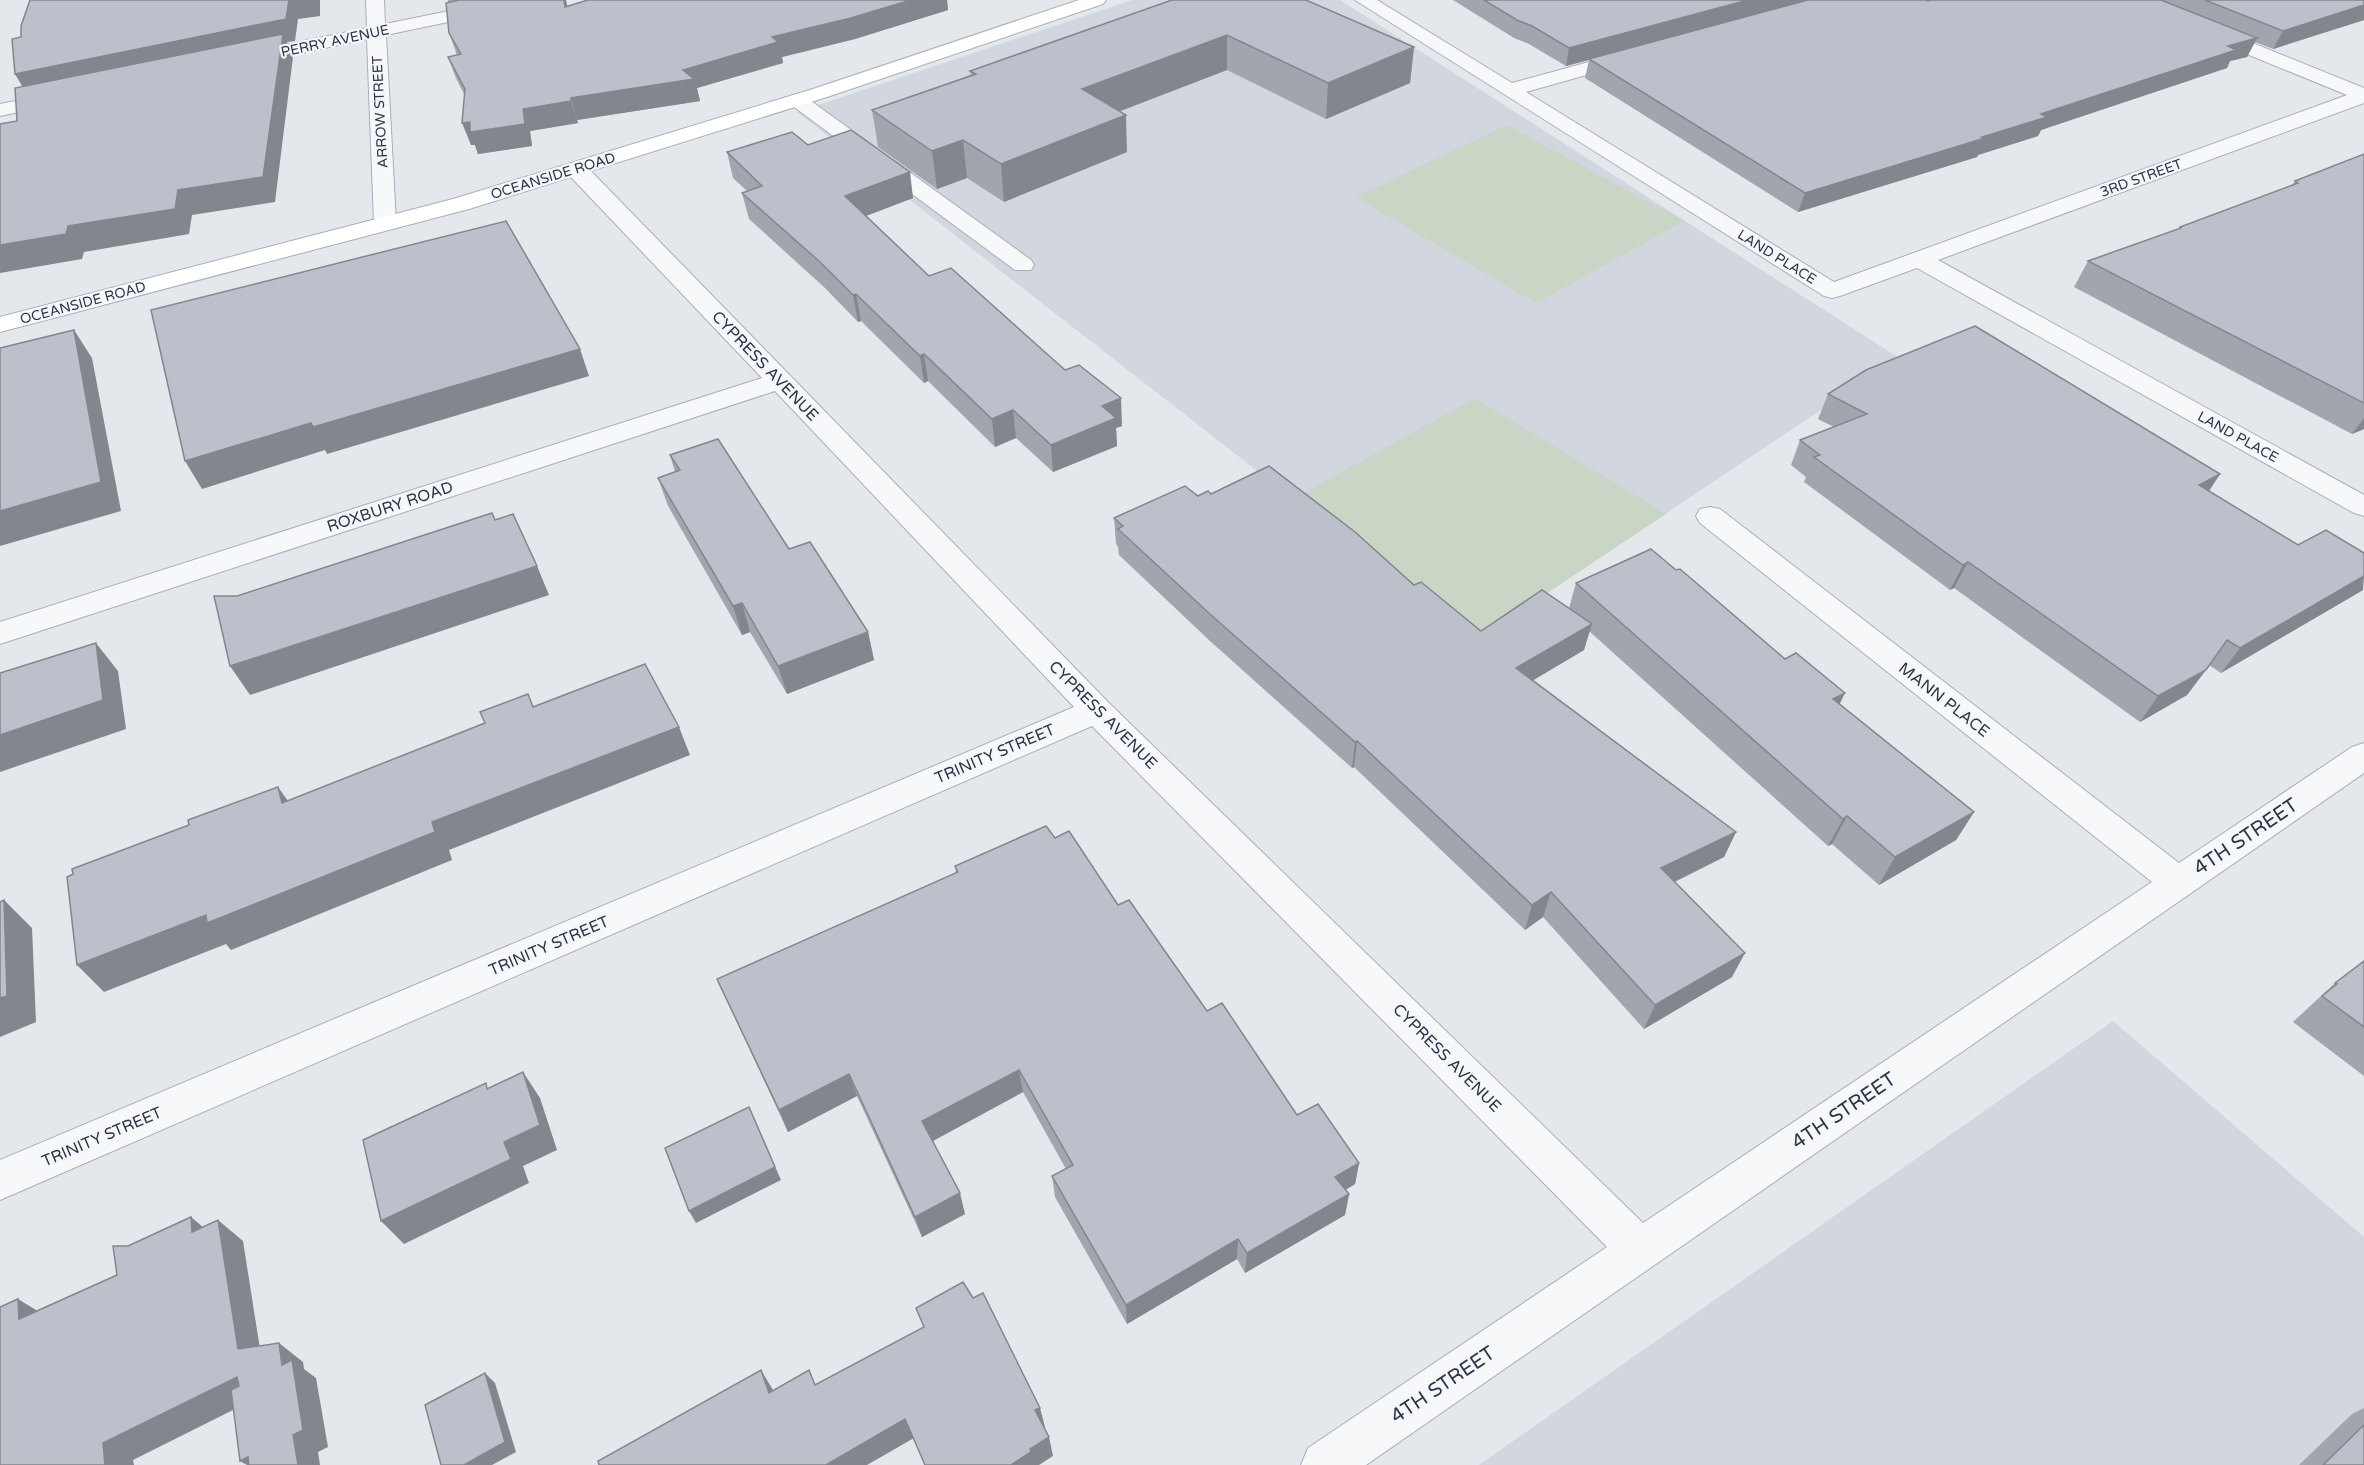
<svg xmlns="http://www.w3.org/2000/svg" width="2364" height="1465" viewBox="0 0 2364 1465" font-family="'Varela Round',sans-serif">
  <rect width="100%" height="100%" fill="#e4e7ec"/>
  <g fill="#d2d6de">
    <polygon points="1132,0 1340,0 1899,358 1475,641 797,112"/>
    <polygon points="2113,1021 2364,1237 2364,1465 1479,1465"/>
  </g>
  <g fill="#c9d6c5">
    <polygon points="1507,125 1684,221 1536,303 1355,197"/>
    <polygon points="1475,398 1666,514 1475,641 1293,499"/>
  </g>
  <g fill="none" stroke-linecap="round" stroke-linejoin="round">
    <defs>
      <polygon id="lane" points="797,94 804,96 1031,260 1034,265 1031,270 1015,270 790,104 787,100 790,96"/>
      <g id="street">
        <polygon points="366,0 384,0 385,24 503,0 538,0 529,5 386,35 396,223 393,228 377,228 374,223 367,39 246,65 236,59 246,53 367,28"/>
        <polygon points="1355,0 1377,0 1512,83 1629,51 1636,53 1639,57 1636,61 1526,92 1834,282 2347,95 2124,4 2121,0 2146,0 2364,88 2364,103 1938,260 2364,495 2364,516 2354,513 1917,268 1840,296 1832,298 1824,296"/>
        <polygon points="60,92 67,94 70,98 67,102 0,116 0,104"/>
        <polygon points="576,163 584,164 1109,703 1643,1223 2152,882 1700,523 1696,516 1700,509 1710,507 1720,509 2179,863 2352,747 2364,743 2364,773 1366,1465 1301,1465 1308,1448 1607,1247 1092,726 0,1200 0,1160 1074,707 775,391 0,644 0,622 762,378 568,174 565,169 568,164"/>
      </g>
      <polygon id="secondary" points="1079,0 1106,0 1103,4 827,97 469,209 0,332 0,317 453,199 813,89"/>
    </defs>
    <use href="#lane" stroke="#a9aeb7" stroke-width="2"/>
    <use href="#street" stroke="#a9aeb7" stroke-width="2"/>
    <use href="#secondary" stroke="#a9aeb7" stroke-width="2"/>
    <use href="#lane" fill="#f7f8fa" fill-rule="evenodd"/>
    <use href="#street" fill="#f7f8fa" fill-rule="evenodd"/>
    <use href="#secondary" fill="#fff" fill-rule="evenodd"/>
  </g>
  <g fill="#a1a5ae">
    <polygon points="448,0 566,0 567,6 588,0 947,0 948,10 855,39 782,57 783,63 697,88 700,101 577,120 578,123 530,131 532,146 478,154 475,145 471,145 464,94 456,78 448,57 457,55 449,33"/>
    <polygon points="1172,0 1414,47 1410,83 1326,119 1227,70 1120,111 1127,152 1004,202 967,178 937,189 878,147 872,110 971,75 970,71"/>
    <polygon points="1453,0 1926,0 1928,1 1932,0 2364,0 2364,20 2273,49 2255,42 2247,57 2230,61 2227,68 2041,130 2038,136 1978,155 1977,157 1798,212 1585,78 1589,60 1566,66 1529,44 1514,38"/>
    <polygon points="808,145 913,198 866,216 929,276 1122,426 1116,428 1117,446 1053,472 1016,438 995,447 928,381 924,383 861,321 858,322 825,288 749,219 742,193 747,191 733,178 727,152"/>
    <polygon points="2364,154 2364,429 2352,434 2074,287 2088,261 2178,229 2180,227 2292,185 2295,181"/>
    <polygon points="1828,394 2220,474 2209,491 2363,590 2221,673 2209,665 2187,695 2140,722 1954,588 1950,590 1804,482 1806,477 1791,465 1800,440 1834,427 1818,419"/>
    <polygon points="670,455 789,549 868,632 874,660 787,694 750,632 742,635 668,506 658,478 675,472"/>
    <polygon points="1211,494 1414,585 1481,631 1569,608 1576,583 1785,659 1974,812 1956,840 1879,885 1832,844 1828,846 1589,631 1584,650 1533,680 1736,832 1724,857 1675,882 1732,977 1644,1029 1543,917 1525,930 1354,767 1352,768 1210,641 1119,555 1118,547 1116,544 1114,518 1198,496"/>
    <polygon points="1055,838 1118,905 1207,1011 1297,1115 1359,1163 1355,1184 1345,1190 1349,1194 1345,1215 1245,1273 1237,1259 1127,1324 1055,1197 1052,1176 1066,1169 1023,1092 933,1141 965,1214 922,1237 857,1096 788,1132 717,979 956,873 955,866"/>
    <polygon points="2364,961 2364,1076 2293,1022 2335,983"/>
    <polygon points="2364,1408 2364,1465 2299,1465 2352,1414"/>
  </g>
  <g fill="#83868d">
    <polygon points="289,0 320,0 320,16 298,19 295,41 287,42 293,57 275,202 192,215 189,234 84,252 82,259 0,273 0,245 68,226 28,96 15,74"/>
    <polygon points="564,0 566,0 571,28 565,7"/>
    <polygon points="911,0 947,0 948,10 855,39 782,57 783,63 697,88 700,101 577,120 571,98 683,70 772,37"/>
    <polygon points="1748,0 1809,0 1566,66 1569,48"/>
    <polygon points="2364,5 2364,20 2273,49 2283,31"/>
    <polygon points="1227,35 1227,70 1084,125 1082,89"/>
    <polygon points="2257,38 2247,57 2230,61 2227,68 2041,130 2038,136 1978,155 1977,157 1798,212 1805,193 1982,137 2041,114 2228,46"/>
    <polygon points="1414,47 1410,83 1326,119 1328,83"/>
    <polygon points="571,101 578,123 530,131 532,146 478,154 475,145 471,145 462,123 523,109"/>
    <polygon points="1126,115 1127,152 1004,202 1001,164"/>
    <polygon points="963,140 967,178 937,189 932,151"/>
    <polygon points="910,172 913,198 850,222 845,196"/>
    <polygon points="856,294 861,321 858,322 853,295"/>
    <polygon points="74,330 92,358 121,511 0,546 0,511"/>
    <polygon points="580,349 589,376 327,454 325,450 202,489 185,461 311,423"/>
    <polygon points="924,354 928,381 924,383 920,356"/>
    <polygon points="1121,398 1122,426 1116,428 1117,446 1053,472 1051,445 1102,406"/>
    <polygon points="1013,410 1016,438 995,447 992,419"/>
    <polygon points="2364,418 2364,429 2352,434"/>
    <polygon points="2220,474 2203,500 2199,485"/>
    <polygon points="1968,562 1954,588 1950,590 1963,565"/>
    <polygon points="537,566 549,595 250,695 230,666"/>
    <polygon points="2364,576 2363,590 2221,673 2240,648"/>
    <polygon points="742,603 750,632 742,635 733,606"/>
    <polygon points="1592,624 1584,650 1510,694 1516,668"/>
    <polygon points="868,632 874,660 787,694 778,666"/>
    <polygon points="96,643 118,671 126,729 0,772 0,735"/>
    <polygon points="2206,670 2187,695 2140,722 2158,696"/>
    <polygon points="1845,693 1831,722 1833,699"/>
    <polygon points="679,727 690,755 449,850 452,860 231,950 226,944 104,992 77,965 432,822"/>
    <polygon points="1357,741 1354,767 1352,768 1355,742"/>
    <polygon points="278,787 298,815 282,803"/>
    <polygon points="1974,812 1956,840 1879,885 1895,857"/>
    <polygon points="1847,816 1832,844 1828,846 1843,819"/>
    <polygon points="1736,832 1724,857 1651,893 1661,868"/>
    <polygon points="1551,892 1543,917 1525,930 1532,905"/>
    <polygon points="4,900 32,928 36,1022 0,1037 0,998"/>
    <polygon points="1745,953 1732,977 1644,1029 1655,1005"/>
    <polygon points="1019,1070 1023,1092 929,1143 922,1121"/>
    <polygon points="523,1072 540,1098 557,1150 523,1166 529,1183 404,1244 381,1221 504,1142"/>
    <polygon points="849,1074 857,1096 788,1132 779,1110"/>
    <polygon points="749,1107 781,1180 696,1223 689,1211"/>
    <polygon points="1359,1163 1355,1184 1332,1198 1335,1177"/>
    <polygon points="960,1193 965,1214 922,1237 915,1217"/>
    <polygon points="1349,1194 1345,1215 1245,1273 1247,1253"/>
    <polygon points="191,1217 216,1238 192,1232"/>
    <polygon points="218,1220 243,1241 263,1368 238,1349"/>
    <polygon points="1238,1239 1237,1259 1127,1324 1126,1305"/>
    <polygon points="18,1299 49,1318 19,1319"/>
    <polygon points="279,1343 303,1362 304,1369 316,1378 328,1447 318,1452 320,1465 298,1465"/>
    <polygon points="761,1370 773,1390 769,1393"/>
    <polygon points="485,1373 495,1383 516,1452 492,1465 464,1465"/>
    <polygon points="237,1377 263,1395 133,1460 134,1465 105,1465 103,1443"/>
    <polygon points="1040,1408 1045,1427 1039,1430 1035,1410"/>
    <polygon points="905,1419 914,1438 867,1465 826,1465"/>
    <polygon points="1049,1437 1053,1456 1039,1465 1011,1465 1030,1449"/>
    <polygon points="248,1457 261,1465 247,1465 240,1461"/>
  </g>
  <g fill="#bbc0ca" stroke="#83868d" stroke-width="1.5">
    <polygon points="30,0 289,0 286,19 15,74 12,39 21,37 21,26"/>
    <polygon points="459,0 564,0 565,7 588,0 911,0 851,18 772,37 778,42 683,70 694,79 571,98 571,101 523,109 525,124 470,132 470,122 462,123 465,89 448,57 461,54 449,33 446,3"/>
    <polygon points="1172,0 1306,0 1414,47 1328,83 1227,35 1082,89 1126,115 1001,164 963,140 932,151 872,110 976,74 970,71"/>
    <polygon points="1484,0 1748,0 1569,48 1532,26 1517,20"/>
    <polygon points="1808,0 1926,0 1928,1 1932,0 2161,0 2257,38 2228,46 2236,50 2041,114 2047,117 1982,137 1985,138 1805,193 1589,59"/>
    <polygon points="2205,0 2364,0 2364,5 2283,31"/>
    <polygon points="283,34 263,177 178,190 175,209 68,226 66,234 0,245 0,124 17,121 15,88"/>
    <polygon points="851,130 910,172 845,196 929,276 951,268 1065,370 1079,365 1121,398 1102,406 1116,418 1051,445 1013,410 992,419 924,354 920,356 856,294 853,295 820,262 742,193 762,186 727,152 792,132 808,145"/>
    <polygon points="2364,154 2364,403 2088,261 2181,228 2180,227 2298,183 2295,181"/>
    <polygon points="506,221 580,349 313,427 311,423 185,461 151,310"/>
    <polygon points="1975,326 2220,474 2199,485 2298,545 2326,530 2364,553 2364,576 2240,648 2227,640 2206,670 2158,696 1968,562 1963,565 1814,457 1820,455 1800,440 1867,414 1828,394 1866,370"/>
    <polygon points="74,330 101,482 0,511 0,348"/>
    <polygon points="718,439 789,549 810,542 868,632 778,666 742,603 733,606 658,478 680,470 670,455"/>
    <polygon points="1269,466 1355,532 1414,585 1421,582 1481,631 1542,590 1592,624 1516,668 1736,832 1661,868 1745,953 1655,1005 1551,892 1532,905 1357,741 1355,742 1211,615 1118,529 1123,526 1114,518 1185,486 1198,496 1208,491 1211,494"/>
    <polygon points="492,513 495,520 513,514 537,566 230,666 214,596 237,596"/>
    <polygon points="1651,549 1676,570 1680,569 1785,659 1796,653 1845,693 1833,699 1974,812 1895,857 1847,816 1843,819 1576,583"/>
    <polygon points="96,643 103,700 0,735 0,673"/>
    <polygon points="645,664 679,727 432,822 435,832 207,923 206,915 77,965 67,877 73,874 72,869 189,825 188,820 278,787 282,803 485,723 480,712 528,694 533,707"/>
    <polygon points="1046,826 1055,838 1069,831 1118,905 1129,900 1207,1011 1222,1003 1297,1115 1318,1104 1359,1163 1335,1177 1349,1194 1247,1253 1238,1239 1126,1305 1052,1176 1073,1165 1019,1070 922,1121 960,1193 915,1217 849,1074 779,1110 717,979 958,872 955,866"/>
    <polygon points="4,900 7,996 0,998 0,902"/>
    <polygon points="2364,961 2364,1027 2322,996 2337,984 2335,983"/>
    <polygon points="523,1072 540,1125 504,1142 511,1159 381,1221 363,1140 486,1083 487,1089"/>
    <polygon points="749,1107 775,1167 689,1211 665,1148"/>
    <polygon points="191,1217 192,1232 218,1220 238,1349 279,1343 282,1365 292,1360 303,1430 293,1435 298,1465 249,1465 248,1457 240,1461 231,1390 239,1386 237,1377 103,1443 105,1465 0,1465 0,1307 18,1299 19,1319 117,1275 113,1246 128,1246"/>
    <polygon points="963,1282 973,1298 983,1293 1040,1408 1035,1410 1049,1437 1030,1449 1031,1452 1011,1465 925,1465 905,1419 826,1465 599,1465 598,1461 761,1370 769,1393 809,1370 815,1385 924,1327 916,1308"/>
    <polygon points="485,1373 505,1442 464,1465 441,1465 425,1405"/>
    <polygon points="2364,1425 2364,1465 2323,1465"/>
  </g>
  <g text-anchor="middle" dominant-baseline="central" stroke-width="4.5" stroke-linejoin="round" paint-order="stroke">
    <g font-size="14" fill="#2b3445" stroke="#f4f6f9">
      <text transform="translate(335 41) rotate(-12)">PERRY AVENUE</text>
      <text transform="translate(380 112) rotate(-93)">ARROW STREET</text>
      <text transform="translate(553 176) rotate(-17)">OCEANSIDE ROAD</text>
      <text transform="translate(2141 178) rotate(-20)">3RD STREET</text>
      <text transform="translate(1777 257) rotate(32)">LAND PLACE</text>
      <text transform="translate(83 303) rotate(-15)">OCEANSIDE ROAD</text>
      <text transform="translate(2238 437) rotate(29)">LAND PLACE</text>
    </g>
    <g font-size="16" fill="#2b3445" stroke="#f4f6f9">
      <text transform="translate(765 366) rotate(46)">CYPRESS AVENUE</text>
      <text transform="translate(390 507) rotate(-18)">ROXBURY ROAD</text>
      <text transform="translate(1944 700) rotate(38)">MANN PLACE</text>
      <text transform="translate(1103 715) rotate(45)">CYPRESS AVENUE</text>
      <text transform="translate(995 754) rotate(-23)">TRINITY STREET</text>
      <text transform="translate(549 946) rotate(-23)">TRINITY STREET</text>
      <text transform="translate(1447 1058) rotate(45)">CYPRESS AVENUE</text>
      <text transform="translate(102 1137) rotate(-23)">TRINITY STREET</text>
    </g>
    <g font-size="20" fill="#2b3445" stroke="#f4f6f9">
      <text transform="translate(2246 837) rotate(-34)">4TH STREET</text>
      <text transform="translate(1844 1111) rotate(-34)">4TH STREET</text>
      <text transform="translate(1443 1385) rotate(-34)">4TH STREET</text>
    </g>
  </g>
</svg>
